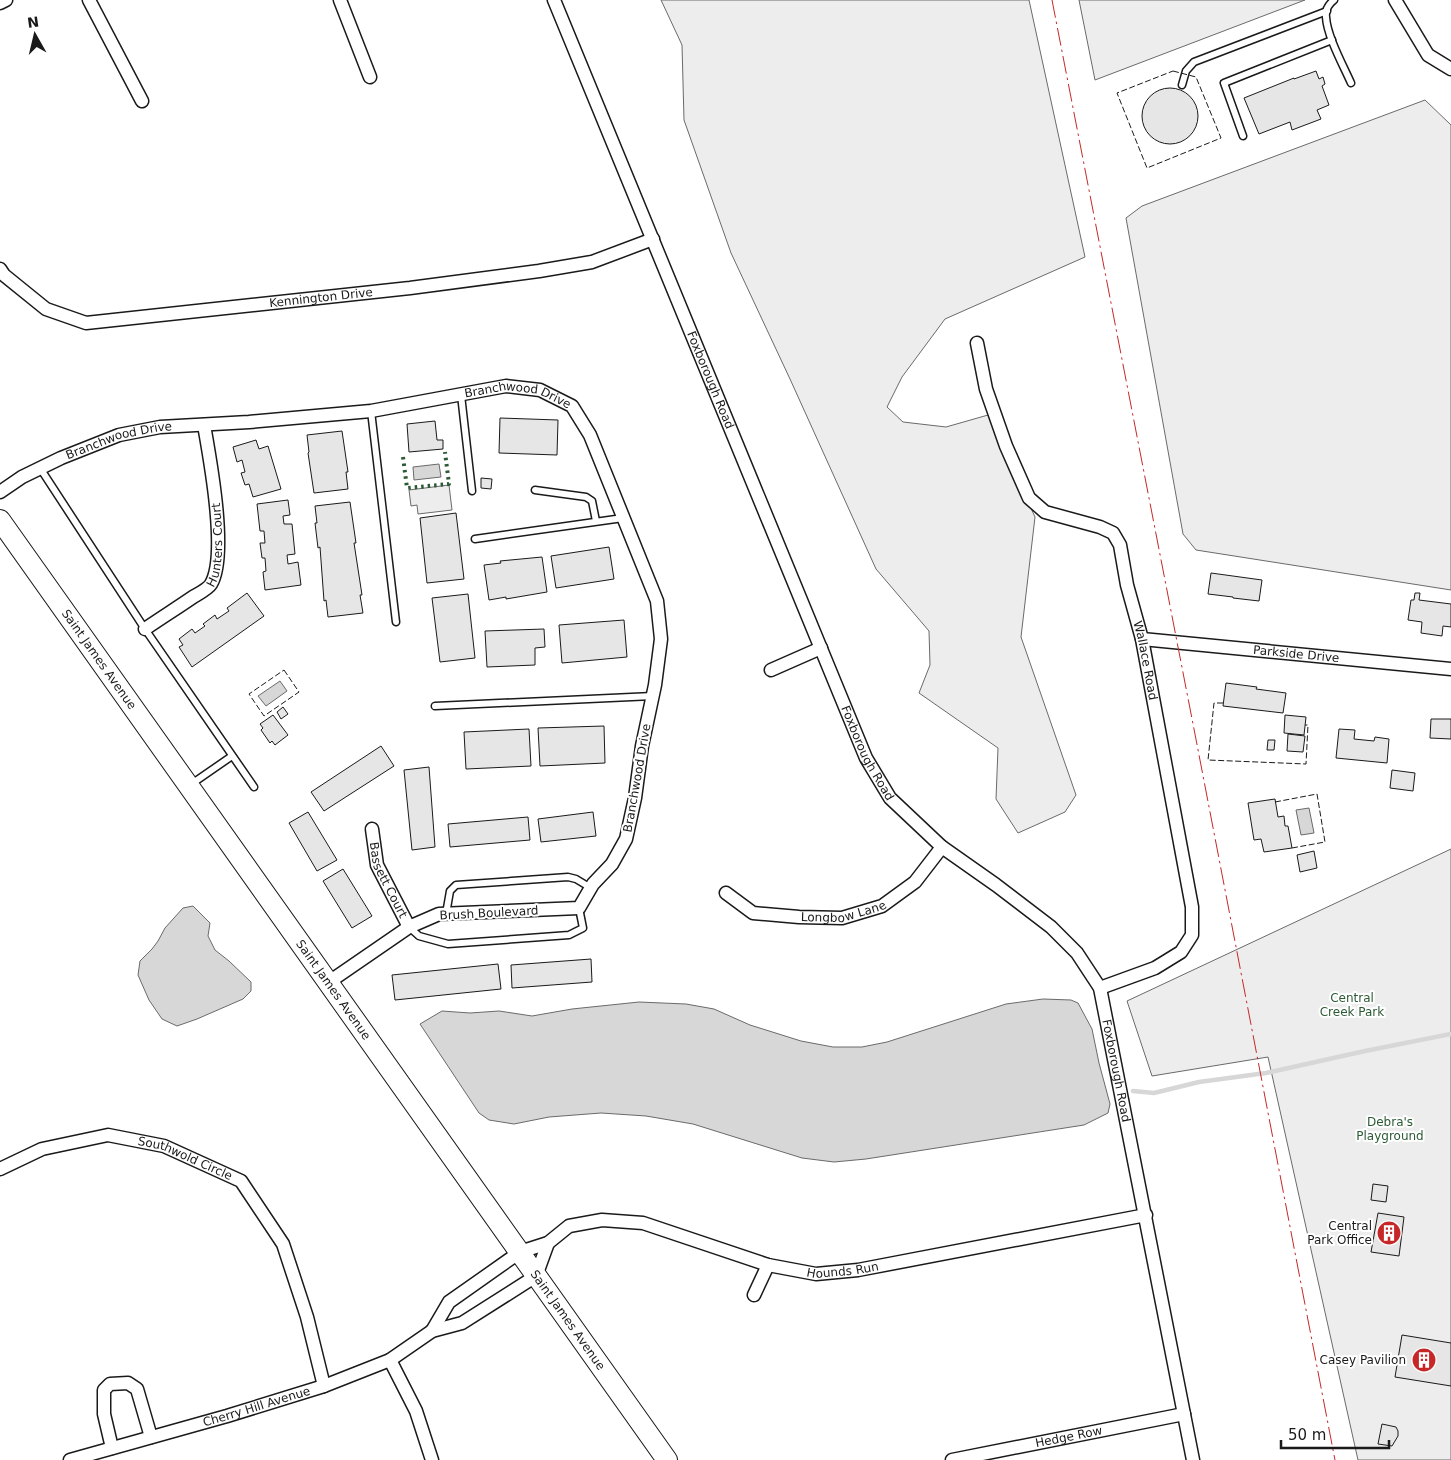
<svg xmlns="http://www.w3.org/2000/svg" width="1451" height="1460" viewBox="0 0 1451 1460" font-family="'DejaVu Sans',sans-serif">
  <rect width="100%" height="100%" fill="#fff"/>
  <g fill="#ededed" stroke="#6a6a6a">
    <polygon points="661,0 1029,0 1085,257 945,319 902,377 887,407 903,422 946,427 988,415 1035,517 1021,637 1076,795 1065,812 1018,833 996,799 998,748 919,693 930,665 929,631 876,569 790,379 731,253 684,120 682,45"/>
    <polygon points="1079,0 1305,0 1095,80"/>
    <polygon points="1425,100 1451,125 1451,590 1196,550 1183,534 1126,218 1142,206"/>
    <polygon points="449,485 452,510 418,514 417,505 411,506 409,490"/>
    <polygon points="1451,849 1451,1460 1358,1460 1268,1057 1152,1076 1127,1001"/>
  </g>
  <g fill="#d7d7d7" stroke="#6a6a6a">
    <polygon points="439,464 441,477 414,480 413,467"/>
    <polygon points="280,681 287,691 266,706 258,696"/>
    <polygon points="1309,808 1314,833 1301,835 1296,810"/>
    <polygon points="193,906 210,923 208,936 215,950 229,961 251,982 251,991 243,999 197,1019 177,1026 162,1019 149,1000 138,975 140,961 152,949 158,941 165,928 183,908"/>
    <polygon points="1043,999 1071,1000 1078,1003 1092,1029 1099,1063 1110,1104 1108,1113 1084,1125 866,1159 834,1162 802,1158 693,1124 646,1116 601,1113 549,1117 514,1124 489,1120 479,1113 420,1024 442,1011 470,1013 499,1011 532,1016 572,1009 639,1002 686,1004 714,1009 750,1025 801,1041 833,1047 862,1047 887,1042 1006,1004"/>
  </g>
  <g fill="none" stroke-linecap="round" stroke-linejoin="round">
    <polyline stroke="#d7d7d7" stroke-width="4.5" points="1133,1091 1154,1093 1199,1082 1266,1073 1365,1051 1451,1034"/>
  </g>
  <g fill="#e6e6e6" stroke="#1a1a1a">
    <polygon points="1316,71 1319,79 1323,77 1325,84 1322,86 1329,105 1317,110 1321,119 1292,130 1290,122 1259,134 1244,98 1294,78 1294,79"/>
    <circle cx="1170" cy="116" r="28"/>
    <polygon points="500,418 558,420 557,455 499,453"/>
    <polygon points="435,421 437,440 443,440 443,449 409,452 407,424"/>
    <polygon points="342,431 348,472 346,472 348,489 314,493 308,453 309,452 307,435"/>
    <polygon points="256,440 259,449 268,446 281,489 253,497 249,484 245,485 241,473 245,472 242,460 237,462 233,447"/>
    <polygon points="481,478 492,479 491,489 481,488"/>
    <polygon points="288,500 290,515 283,516 284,524 292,524 295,554 287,555 288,564 298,562 301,585 265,590 263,572 266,571 265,558 262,558 260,543 265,543 264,531 260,531 257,504"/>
    <polygon points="350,502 356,543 354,543 362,595 360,595 363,613 328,617 326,600 324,601 320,547 318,548 315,523 317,523 315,506"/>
    <polygon points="456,513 464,579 427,583 420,518"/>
    <polygon points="609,547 614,579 556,588 551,556"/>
    <polygon points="542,557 547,592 506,599 506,597 489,600 484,565 501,563 500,561"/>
    <polygon points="1211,573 1262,580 1259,601 1233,598 1233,597 1208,594"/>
    <polygon points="247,593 264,616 192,667 179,647 183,645 179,639 192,629 195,633 205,626 203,624 215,615 217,619 229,611 227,608"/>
    <polygon points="1415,593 1420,593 1419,600 1451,604 1451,627 1443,626 1442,636 1421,633 1422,622 1408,620 1411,600 1414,600"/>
    <polygon points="468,594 475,658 440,662 432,598"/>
    <polygon points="624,620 627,657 562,663 559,625"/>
    <polygon points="544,629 545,647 535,648 535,665 487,667 485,631"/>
    <polygon points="1226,683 1257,687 1256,689 1286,693 1283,713 1223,706"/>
    <polygon points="283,707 288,714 281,719 277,712"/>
    <polygon points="273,715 288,735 275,745 272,741 270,743 261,730 263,728 260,724"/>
    <polygon points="1285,715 1306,717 1304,735 1284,733"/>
    <polygon points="1431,719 1451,719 1451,739 1430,738"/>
    <polygon points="604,726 605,763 540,766 538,728"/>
    <polygon points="529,729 531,766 466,769 464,732"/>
    <polygon points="1339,729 1355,730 1354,739 1374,741 1375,737 1389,739 1387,763 1336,758"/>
    <polygon points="1288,734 1305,736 1303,752 1287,751"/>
    <polygon points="1268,740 1275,740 1274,750 1267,750"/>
    <polygon points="381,746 394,766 324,811 311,792"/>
    <polygon points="429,767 435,847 412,850 404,770"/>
    <polygon points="1392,770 1415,773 1413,791 1390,788"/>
    <polygon points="1275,799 1278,817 1284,816 1285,826 1288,826 1292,848 1264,852 1261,839 1254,840 1248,803"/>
    <polygon points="308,812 337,860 317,871 289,823"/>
    <polygon points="593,812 596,836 541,842 538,819"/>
    <polygon points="528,817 530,840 450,847 448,824"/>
    <polygon points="1314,851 1317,868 1300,872 1297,855"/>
    <polygon points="343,869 372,916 352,928 323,881"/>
    <polygon points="591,959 592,982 512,988 511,965"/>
    <polygon points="498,964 501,989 395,1000 392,975"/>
    <polygon points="1373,1184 1388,1186 1386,1202 1371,1200"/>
    <polygon points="1378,1213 1404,1217 1399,1256 1371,1252"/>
    <polygon points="1402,1335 1451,1343 1451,1386 1395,1377"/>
    <polygon points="1382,1424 1396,1427 1398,1431 1398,1436 1392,1446 1378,1444"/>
  </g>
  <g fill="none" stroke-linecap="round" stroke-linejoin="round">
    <defs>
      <g id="service">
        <path d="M 1334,0 C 1329,4 1325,10 1326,17 C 1327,36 1343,65 1351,83"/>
        <polyline points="1182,85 1186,71 1194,62 1327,11"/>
        <polyline points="1243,136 1224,83 1332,40"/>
        <polyline points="461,395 472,491"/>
        <polyline points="371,411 396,622"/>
        <polyline points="40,468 145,629 254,787"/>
        <polyline points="535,490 586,497 592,501 596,521"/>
        <polyline points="475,539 623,518"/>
        <polyline points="435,706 653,696"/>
        <polyline points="190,785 232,756"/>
        <polyline points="446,914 450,891 456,885 568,877 576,879 591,888"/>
        <polyline points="409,927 419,936 448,944 569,935 583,928 579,908"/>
      </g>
      <g id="minor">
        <polyline points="89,0 142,101"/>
        <polyline points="340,0 370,77"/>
        <path id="s1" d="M 554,0 L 866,758 L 890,798 L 942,847 L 996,885 L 1051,927 L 1077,953 L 1100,988 L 1193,1460"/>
        <polyline points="1395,0 1428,55 1451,69"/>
        <polyline points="0,3 6,0"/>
        <path id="s2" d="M 0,269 L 4,275 L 46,309 L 86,323 L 410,288 L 539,271 L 592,262 L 653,239"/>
        <path id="s3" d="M 977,343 L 986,389 L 1006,446 L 1029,498 L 1045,512 L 1100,527 L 1113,533 L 1120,545 L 1127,585 L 1142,639 L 1192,907 L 1192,935 L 1181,952 L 1155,968 L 1100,988"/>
        <path id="s4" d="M 0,492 L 22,477 L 61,458 L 119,435 L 160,427 L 249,422 L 371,411 L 506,386 L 540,390 L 572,406 L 590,435 L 657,601 L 661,639 L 655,685 L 642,746 L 635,798 L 626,839 L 612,864 L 593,884 L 579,908 L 439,914 L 409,927 L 329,982"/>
        <path id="s5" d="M 145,629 C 161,618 177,608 193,597 C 198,594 208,589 211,584 C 228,555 210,459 204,425"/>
        <path id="s6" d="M 1142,639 L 1451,669"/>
        <polyline points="771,670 821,648"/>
        <path id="s7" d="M 372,829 L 377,865 L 409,927"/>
        <path id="s8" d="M 726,893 L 753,913 L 799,917 L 842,918 L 882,906 L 915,882 L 942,847"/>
        <path id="s9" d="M 0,1169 L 42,1149 L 108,1135 L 164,1146 L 241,1181 L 283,1244 L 307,1317 L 324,1386"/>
        <polyline points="754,1295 768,1265"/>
        <path id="s10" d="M 432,1331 L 449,1302 L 520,1252 L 548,1243 L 569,1226 L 602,1220 L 643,1223 L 768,1265 L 816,1274 L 858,1270 L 1146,1215"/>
        <polyline points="390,1360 416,1411 432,1460"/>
        <polyline points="112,1448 104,1414 104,1390 110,1384 128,1383 137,1389 151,1437"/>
        <path id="s11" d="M 70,1460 L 227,1416 L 324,1386 L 390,1360 L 432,1331 L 462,1323 L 536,1276 L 548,1243"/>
        <path id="s12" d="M 952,1460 L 1184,1414"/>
      </g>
      <g id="primary">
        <path id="s13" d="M 0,520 L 667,1460"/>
      </g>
    </defs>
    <use href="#service" stroke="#1a1a1a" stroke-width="9"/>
    <use href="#minor" stroke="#1a1a1a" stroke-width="15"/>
    <use href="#primary" stroke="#1a1a1a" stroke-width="22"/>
    <use href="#service" stroke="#fff" stroke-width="6"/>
    <use href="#minor" stroke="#fff" stroke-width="12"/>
    <use href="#primary" stroke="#fff" stroke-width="20"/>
    <polyline stroke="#2b5a34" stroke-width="4" stroke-dasharray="2.5 4" stroke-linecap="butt" points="403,457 407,488 449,484 445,452"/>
    <g stroke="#1a1a1a" stroke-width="1" stroke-dasharray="6 2.5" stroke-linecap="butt">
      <polygon points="1173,71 1196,77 1221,138 1147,168 1117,93"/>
      <polygon points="284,670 299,692 264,716 249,694"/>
      <polyline points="1223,703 1214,703 1208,760 1306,764 1308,725 1305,725"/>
      <polyline points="1275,802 1317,794 1325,842 1292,848"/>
    </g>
    <polyline stroke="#c62828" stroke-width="1" stroke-dasharray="18 4 2.5 4" stroke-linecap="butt" points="1052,0 1194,729 1335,1460"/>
  </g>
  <defs>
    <symbol id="building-disc" viewBox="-11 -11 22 22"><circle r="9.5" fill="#c62828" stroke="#fff"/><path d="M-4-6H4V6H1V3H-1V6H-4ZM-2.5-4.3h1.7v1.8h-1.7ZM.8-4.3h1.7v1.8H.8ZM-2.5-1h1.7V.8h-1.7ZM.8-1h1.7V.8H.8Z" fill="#fff"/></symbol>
  </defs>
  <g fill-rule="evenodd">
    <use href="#building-disc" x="1375" y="1219" width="28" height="28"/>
    <use href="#building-disc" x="1410" y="1346" width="28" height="28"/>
  </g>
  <g text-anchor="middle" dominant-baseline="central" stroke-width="4" stroke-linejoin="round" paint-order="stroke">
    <g font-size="12" fill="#1a1a1a" stroke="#fff">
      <text stroke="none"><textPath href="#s2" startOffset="340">Kennington Drive</textPath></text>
      <text stroke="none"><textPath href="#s1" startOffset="411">Foxborough Road</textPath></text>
      <text stroke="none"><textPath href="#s4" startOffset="536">Branchwood Drive</textPath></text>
      <text stroke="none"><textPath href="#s4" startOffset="131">Branchwood Drive</textPath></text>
      <text stroke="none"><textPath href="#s5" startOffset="120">Hunters Court</textPath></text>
      <text stroke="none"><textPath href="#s6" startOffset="155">Parkside Drive</textPath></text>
      <text stroke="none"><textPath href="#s13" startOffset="171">Saint James Avenue</textPath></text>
      <text stroke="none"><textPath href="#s3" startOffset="389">Wallace Road</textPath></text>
      <text stroke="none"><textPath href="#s1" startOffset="816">Foxborough Road</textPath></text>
      <text transform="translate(637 778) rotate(-80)">Branchwood Drive</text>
      <text stroke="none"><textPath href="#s7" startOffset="54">Bassett Court</textPath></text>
      <text stroke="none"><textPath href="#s8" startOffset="125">Longbow Lane</textPath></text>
      <text transform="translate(489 913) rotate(-3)">Brush Boulevard</text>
      <text stroke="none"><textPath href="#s13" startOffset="576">Saint James Avenue</textPath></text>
      <text stroke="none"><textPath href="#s1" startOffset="1236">Foxborough Road</textPath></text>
      <text stroke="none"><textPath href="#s9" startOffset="195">Southwold Circle</textPath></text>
      <text stroke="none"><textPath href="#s10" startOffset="459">Hounds Run</textPath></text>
      <text stroke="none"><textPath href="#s13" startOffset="981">Saint James Avenue</textPath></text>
      <text stroke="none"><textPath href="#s11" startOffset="194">Cherry Hill Avenue</textPath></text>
      <text stroke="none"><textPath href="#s12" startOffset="119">Hedge Row</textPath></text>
    </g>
    <g font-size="12" fill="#2b5a34" stroke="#fff">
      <text x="1352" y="998">Central<tspan x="1352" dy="14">Creek Park</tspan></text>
      <text x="1390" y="1122">Debra's<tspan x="1390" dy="14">Playground</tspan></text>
    </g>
    <g font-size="12" fill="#1a1a1a" stroke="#fff" text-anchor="end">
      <text x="1372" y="1226">Central<tspan x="1372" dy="14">Park Office</tspan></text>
      <text x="1406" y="1360">Casey Pavilion</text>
    </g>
  </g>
  <g transform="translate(35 35) rotate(352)" stroke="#ffffff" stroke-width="4" paint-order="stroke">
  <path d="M0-4L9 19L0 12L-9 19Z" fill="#1a1a1a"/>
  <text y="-8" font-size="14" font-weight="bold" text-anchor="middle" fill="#1a1a1a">N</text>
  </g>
  <path d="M1281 1440v8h108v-8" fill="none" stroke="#1a1a1a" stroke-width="2.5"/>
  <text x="1288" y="1440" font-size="15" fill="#1a1a1a" stroke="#ffffff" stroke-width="4" paint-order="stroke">50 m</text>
</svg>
